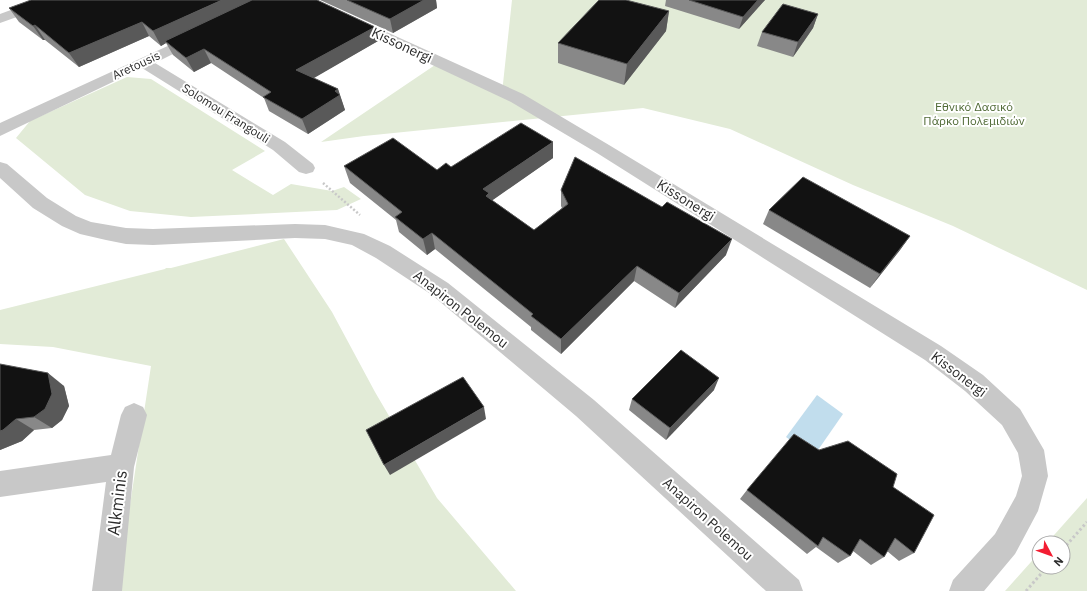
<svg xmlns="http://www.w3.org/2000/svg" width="1087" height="591" viewBox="0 0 1087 591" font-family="'IBM Plex Sans',sans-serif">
  <rect width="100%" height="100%" fill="#fff"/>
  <g fill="#e2ebd7">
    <polygon points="512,0 1087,0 1087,290 953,226 853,185 730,129 643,108 364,136 321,142 438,63 502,93"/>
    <polygon points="127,77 151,79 265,151 232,170 273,195 291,184 332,191 344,187 361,199 337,210 191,217 130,211 85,195 16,138 30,121"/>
    <polygon points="284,239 332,312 375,392 437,498 516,591 117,591 151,366 53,347 0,344 0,310 165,269 166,268 171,268"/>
    <polygon points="1087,498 1087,591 1005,591 1039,553 1039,567 1063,567 1063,543 1047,543"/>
  </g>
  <polygon fill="#c1dded" points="817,395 843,414 818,450 808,453 786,437"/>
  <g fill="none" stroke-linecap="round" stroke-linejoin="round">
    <polyline stroke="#c8c8c8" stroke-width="2.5" stroke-dasharray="2 2" stroke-linecap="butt" points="323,183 360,215"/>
    <g stroke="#c8c8c8" stroke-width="3" stroke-dasharray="2.5 2.5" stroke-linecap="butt">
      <polyline points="1063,549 1087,522"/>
      <polyline points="1026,591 1047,567"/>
    </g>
    <g fill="#c8c8c8" fill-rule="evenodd">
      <polygon points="298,0 316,0 523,94 609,145 941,346 983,375 1020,409 1044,450 1048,476 1038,511 1015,554 984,591 949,591 953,580 995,534 1016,496 1022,476 1018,453 1002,425 965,391 925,360 597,153 511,102 300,3"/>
      <polygon points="196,33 201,34 203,37 201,40 155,63 285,142 313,164 315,168 313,172 306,174 299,172 273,150 142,68 0,136 0,123"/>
      <polygon points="0,162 7,164 47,198 76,216 91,222 126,228 153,229 295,224 325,225 364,234 390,246 448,283 594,400 799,580 803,591 766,591 576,416 432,295 376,258 352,245 325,239 295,238 153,245 126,244 106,240 80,234 62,226 33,208 0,178"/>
      <polygon points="134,403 143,407 147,415 134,467 122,591 92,591 106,482 0,497 0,471 111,455 121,415 125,407"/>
    </g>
    <polygon fill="#c8c8c8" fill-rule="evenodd" points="38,0 58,0 56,3 0,23 0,14"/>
  </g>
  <g fill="#888">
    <polygon points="320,0 436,0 437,8 393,33"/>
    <polygon points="666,0 765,0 739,29 665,6"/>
    <polygon points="9,8 375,27 378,41 313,78 338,89 345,110 308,134 269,111 264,98 211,63 194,72 173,55 166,43 161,46 149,36 79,67 45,40 43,40 19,22"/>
    <polygon points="669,11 666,31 624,85 558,63 558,43"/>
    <polygon points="818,14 813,28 793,57 757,46 762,32"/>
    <polygon points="553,158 492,200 534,230 562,208 561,206 561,190 726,255 675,308 634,281 561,354 531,330 531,327 435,249 427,255 399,232 396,220 350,183 344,166 437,170 451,167"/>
    <polygon points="769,210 910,236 900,250 870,288 763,224"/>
    <polygon points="0,364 64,386 69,406 62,420 52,428 34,430 22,441 0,450"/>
    <polygon points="714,390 666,440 629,410 632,399"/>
    <polygon points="893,487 914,553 899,561 887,551 884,557 871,565 853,551 850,556 838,563 816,547 807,554 740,499 747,490"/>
  </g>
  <g fill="#595959">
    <polygon points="222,0 258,0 165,41 166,43 161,46 153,31"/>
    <polygon points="424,0 436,0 437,8 393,33 390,19"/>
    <polygon points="758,0 765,0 739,29 743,17"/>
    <polygon points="669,11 666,31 624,85 627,64"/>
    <polygon points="818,14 813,28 793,57 798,42"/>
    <polygon points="142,22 149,36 79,67 69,53"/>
    <polygon points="35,25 45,40 43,40 33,26"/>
    <polygon points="375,27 378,41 302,85 296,70"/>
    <polygon points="204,49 211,63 194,72 186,58"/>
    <polygon points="338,89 345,110 308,134 302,119 335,91"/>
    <polygon points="553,142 553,158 490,202 491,209 483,189"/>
    <polygon points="432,233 435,249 427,255 423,239"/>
    <polygon points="910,236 900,250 870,288 880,274"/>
    <polygon points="732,239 726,255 675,308 679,293"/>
    <polygon points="637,266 634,281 561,354 561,339"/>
    <polygon points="48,373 64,386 69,406 62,420 52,428 34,417"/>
    <polygon points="719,378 714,390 666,440 670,428"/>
    <polygon points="484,407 486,419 390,475 384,465"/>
    <polygon points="16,419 34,430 22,441 0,450 0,431"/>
  </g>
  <g fill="#121212" stroke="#595959">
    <polygon points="31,0 222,0 153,31 142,22 69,53 35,25 33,26 9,8"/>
    <polygon points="252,0 317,0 375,27 296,70 338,89 335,91 340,95 302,119 263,97 271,92 204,49 186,58 165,41"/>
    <polygon points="347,0 424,0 390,19"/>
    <polygon points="599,0 626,0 669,11 627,64 558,43"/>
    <polygon points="689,0 758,0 743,17"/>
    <polygon points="783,4 818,14 798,42 762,32"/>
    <polygon points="521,123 553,142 483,189 489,193 486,196 534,230 568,204 561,190 575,157 662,207 667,202 732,239 679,293 637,266 561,339 531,316 533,314 432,233 423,239 395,217 402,212 344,166 393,138 437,170 446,163 451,167"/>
    <polygon points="803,177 910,236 880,274 769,210"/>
    <polygon points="681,350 719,378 670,428 632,399"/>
    <polygon points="0,364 48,373 52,394 45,409 34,417 16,419 3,430 0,431"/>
    <polygon points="463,377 484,407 384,465 366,430"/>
    <polygon points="794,434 819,450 848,441 897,474 893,487 934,515 914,553 895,538 884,557 860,539 850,556 823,537 818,546 747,490"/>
  </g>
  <g text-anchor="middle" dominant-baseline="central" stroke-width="4" stroke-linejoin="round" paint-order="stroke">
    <g font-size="12" fill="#2b2b2b" stroke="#fff">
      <text transform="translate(136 65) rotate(-25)">Aretousis</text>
      <text transform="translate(226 113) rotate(32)">Solomou Frangouli</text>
    </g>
    <g font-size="12" fill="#506a36" stroke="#fff">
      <text x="974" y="106">Εθνικό Δασικό<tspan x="974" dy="14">Πάρκο Πολεμιδιών</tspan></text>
    </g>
    <g font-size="14" fill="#2b2b2b" stroke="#fff">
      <text transform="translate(402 45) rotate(25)">Kissonergi</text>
      <text transform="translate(686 200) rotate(32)">Kissonergi</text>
      <text transform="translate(461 309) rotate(38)">Anapiron Polemou</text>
      <text transform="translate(959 374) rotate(37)">Kissonergi</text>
      <text transform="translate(708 519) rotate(42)">Anapiron Polemou</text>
    </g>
    <g font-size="17" fill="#2b2b2b" stroke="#fff">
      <text transform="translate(117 503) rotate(-83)">Alkminis</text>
    </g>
  </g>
  <g transform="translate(1051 555) rotate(131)"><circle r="19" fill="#ffffff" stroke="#aaaaaa"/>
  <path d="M0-3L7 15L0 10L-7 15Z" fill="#f31d32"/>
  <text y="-6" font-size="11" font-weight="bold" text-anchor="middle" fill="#2b2b2b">N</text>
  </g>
</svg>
